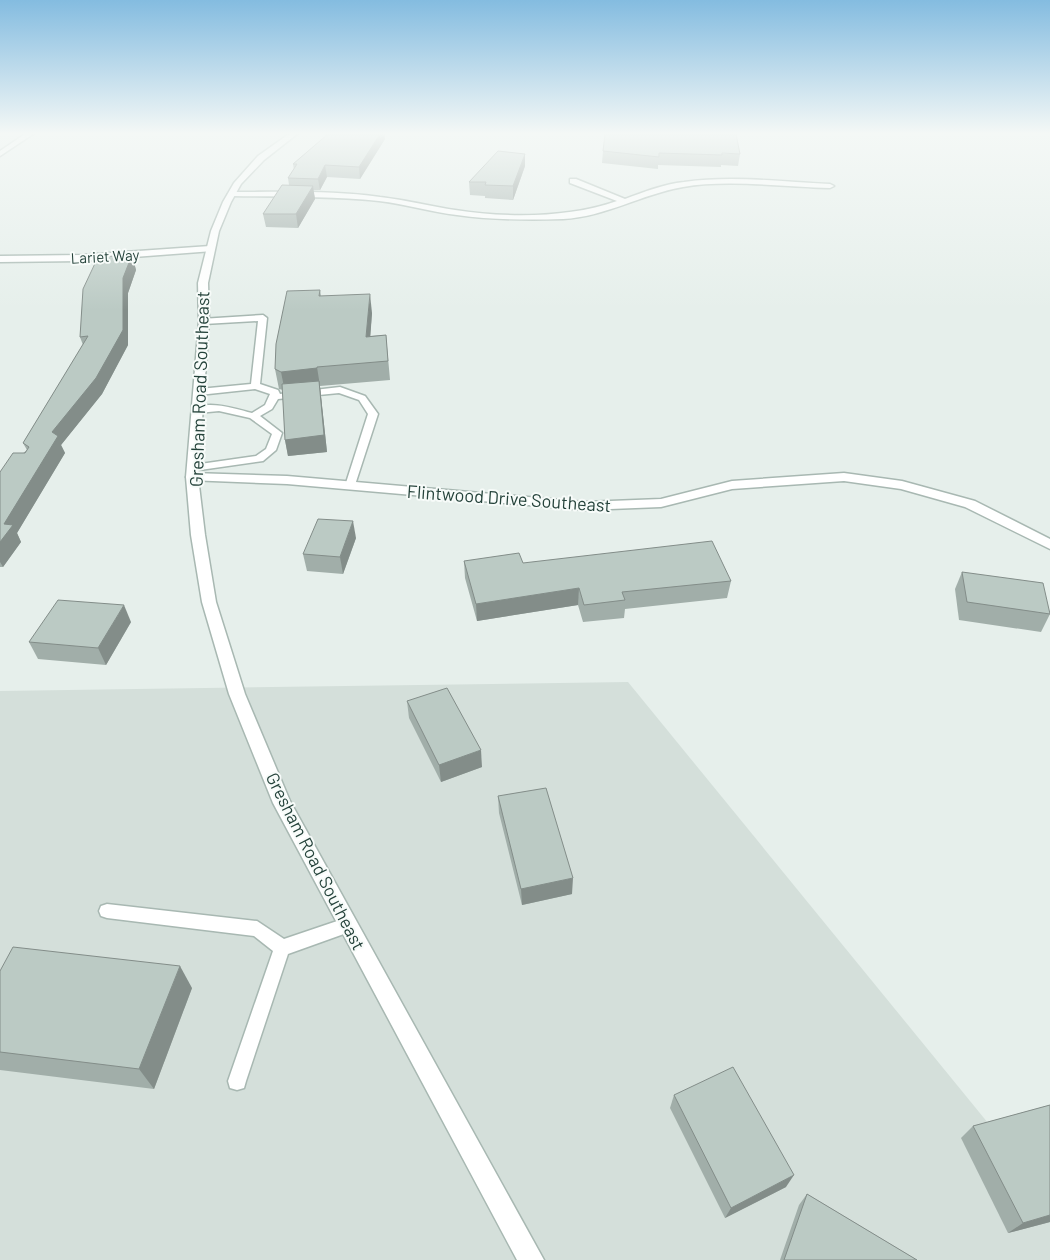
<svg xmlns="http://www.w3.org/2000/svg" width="1050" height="1260" viewBox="0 0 1050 1260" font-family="Barlow,sans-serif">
  <rect width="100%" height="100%" fill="#e6efeb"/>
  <polygon fill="#d4dfda" points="628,682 1050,1199 1050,1260 0,1260 0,691"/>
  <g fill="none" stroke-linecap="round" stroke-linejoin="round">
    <defs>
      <g id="service">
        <path d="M 263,315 L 267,318 L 260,384 L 278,390 L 280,394 L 340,387 L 365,396 L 378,414 L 354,488 L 350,489 L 345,486 L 368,414 L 359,400 L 339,393 L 278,399 L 272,409 L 260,416 L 282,433 L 276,450 L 263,461 L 193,471 L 188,468 L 193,465 L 256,456 L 266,449 L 272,434 L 250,418 L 219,411 L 198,413 L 193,410 C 206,399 236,409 252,413 L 265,405 L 270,394 L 255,389 L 199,395 L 194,392 L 199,389 L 251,384 L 258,321 L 204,324 L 201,323 L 201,319 Z"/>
        <polygon points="107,904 257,921 284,939 349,917 355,920 357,925 355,930 288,954 246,1081 244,1088 237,1090 230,1088 228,1081 273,951 254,936 107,918 101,916 99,911 101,906"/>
      </g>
      <g id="minor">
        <polygon points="25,134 33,134 0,156 0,151"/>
        <path d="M 570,179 L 576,179 L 625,199 C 644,192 664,184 684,182 C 732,175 782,182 830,184 L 834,186 L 830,188 C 786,187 726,179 683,187 C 642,194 605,217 563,219 C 528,220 492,220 457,215 C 431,212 405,204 379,201 C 331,196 281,197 232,196 L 228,194 L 232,192 C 281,192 332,190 380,197 C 406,200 430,206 455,210 C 505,218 570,218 617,201 L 570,183 Z"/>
        <polygon points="210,246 213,247 213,251 81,261 0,262 0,256 81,255"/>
        <polygon points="192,473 287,476 585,502 661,499 732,481 844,473 902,481 975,501 1050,539 1050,549 965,507 901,489 844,481 732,489 661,507 585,510 287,484 188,480 186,477 188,474"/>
      </g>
      <polygon id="tertiary" points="289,134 297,134 264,160 241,184 231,202 219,231 208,283 209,321 198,477 205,535 216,602 245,694 290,801 544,1260 517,1260 273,803 229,694 202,602 191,535 186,477 199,321 198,283 211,231 223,202 234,183 258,156"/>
    </defs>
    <use href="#service" stroke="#a8b8b2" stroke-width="3"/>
    <use href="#minor" stroke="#a8b8b2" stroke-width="3"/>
    <use href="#tertiary" stroke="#a8b8b2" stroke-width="3"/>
    <use href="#service" fill="#fff" fill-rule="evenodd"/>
    <use href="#minor" fill="#fff" fill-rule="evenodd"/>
    <use href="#tertiary" fill="#fff" fill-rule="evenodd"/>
  </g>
  <g fill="#a1aea9">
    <polygon points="328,134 384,134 385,139 360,179 327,177 320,190 313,190 315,199 298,228 266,227 263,214 289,185 288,178 294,170 293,164"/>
    <polygon points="603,151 740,154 738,166 721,165 721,167 658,165 658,169 602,163"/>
    <polygon points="525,166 513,200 485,198 485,196 470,195 469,182"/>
    <polygon points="132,255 136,270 128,293 128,345 102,394 61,445 65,453 17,533 21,542 3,567 0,567 0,472 27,450 23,443 83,345 80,337"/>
    <polygon points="320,290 321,296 372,313 370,336 386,335 390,380 320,386 320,387 327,452 288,456 285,440 283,390 279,389 275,369"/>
    <polygon points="356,538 343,574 307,571 303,554"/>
    <polygon points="464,561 523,563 731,581 727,598 625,609 624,618 583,622 578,605 477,621 465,578"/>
    <polygon points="962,572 1050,614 1041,632 959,620 955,589"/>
    <polygon points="131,622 106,665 38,659 29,642"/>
    <polygon points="407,701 482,767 441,782 409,718"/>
    <polygon points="498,796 572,894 522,905 499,813"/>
    <polygon points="0,971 192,988 154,1089 0,1070"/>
    <polygon points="674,1095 786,1187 725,1218 670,1108"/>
    <polygon points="1050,1105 1050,1222 1008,1233 961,1138 973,1126"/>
    <polygon points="807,1194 917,1260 780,1260 799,1205"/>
  </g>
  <g fill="#838d89">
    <polygon points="380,134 384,134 385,139 360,179 359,167"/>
    <polygon points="525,154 525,166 513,200 513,186"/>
    <polygon points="325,165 327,177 320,190 318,179"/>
    <polygon points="313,186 315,199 298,228 296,214"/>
    <polygon points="132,255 136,270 128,293 128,345 102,394 61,445 65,453 17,533 21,542 3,567 0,562 0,542 4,524 52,432"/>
    <polygon points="370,294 372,313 369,355 366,337"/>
    <polygon points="317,367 320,386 320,387 327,452 288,456 285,440 285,392 281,372"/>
    <polygon points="353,521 356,538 343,574 340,557"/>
    <polygon points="579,588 578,605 477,621 476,604"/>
    <polygon points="124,605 131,622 106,665 98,648"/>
    <polygon points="481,750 482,767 441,782 439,765"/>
    <polygon points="573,878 572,894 522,905 521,889"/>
    <polygon points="180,966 192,988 154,1089 139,1069"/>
    <polygon points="794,1175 786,1187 725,1218 731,1208"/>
    <polygon points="1050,1215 1050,1222 1008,1233 1023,1223"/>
  </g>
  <g fill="#bbcac4" stroke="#838d89">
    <polygon points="328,134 380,134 359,167 325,165 318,179 288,178 297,164 293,164"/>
    <polygon points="605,134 736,134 740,154 722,153 722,155 659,153 659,157 603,151"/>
    <polygon points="498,151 525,154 513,186 485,185 486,182 469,182"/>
    <polygon points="282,185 313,186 296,214 263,214"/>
    <polygon points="132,255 123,278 123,330 96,378 52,432 58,436 4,524 13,525 0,542 0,472 13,453 25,453 29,447 23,443 88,336 80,337 83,289 98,257"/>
    <polygon points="320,290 319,296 370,294 366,337 386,335 388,361 317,367 317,368 281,372 275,369 276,344 287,291"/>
    <polygon points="319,381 324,435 285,440 282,384"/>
    <polygon points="318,519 353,521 340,557 303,554"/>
    <polygon points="712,541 731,581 622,592 625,600 584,605 579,588 476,604 464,561 519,553 523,563"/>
    <polygon points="962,572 1043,583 1050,614 967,602"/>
    <polygon points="58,600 124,605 98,648 29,642"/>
    <polygon points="447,688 481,750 439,765 407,701"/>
    <polygon points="546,788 573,878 521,889 498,796"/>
    <polygon points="13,947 180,966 139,1069 0,1052 0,971"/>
    <polygon points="733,1067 794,1175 731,1208 674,1095"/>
    <polygon points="1050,1105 1050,1215 1023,1223 973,1126"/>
    <polygon points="807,1194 917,1260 784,1260"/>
  </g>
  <linearGradient id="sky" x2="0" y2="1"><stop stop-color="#84bce0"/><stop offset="0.43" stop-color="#f4f8f6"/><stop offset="1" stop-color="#f4f8f6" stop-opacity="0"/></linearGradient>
  <rect width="1050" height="310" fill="url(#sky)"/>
  <g text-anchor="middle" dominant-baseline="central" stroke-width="4" stroke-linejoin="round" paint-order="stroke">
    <g font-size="15" fill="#24423a" stroke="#f7fbf9">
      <text transform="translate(105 256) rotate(-3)">Lariet Way</text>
    </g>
    <g font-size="18" fill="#24423a" stroke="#f7fbf9">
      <text transform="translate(199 389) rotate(-88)">Gresham Road Southeast</text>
      <text transform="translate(509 498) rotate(4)">Flintwood Drive Southeast</text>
      <text transform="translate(316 861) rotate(63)">Gresham Road Southeast</text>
    </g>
  </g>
</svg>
